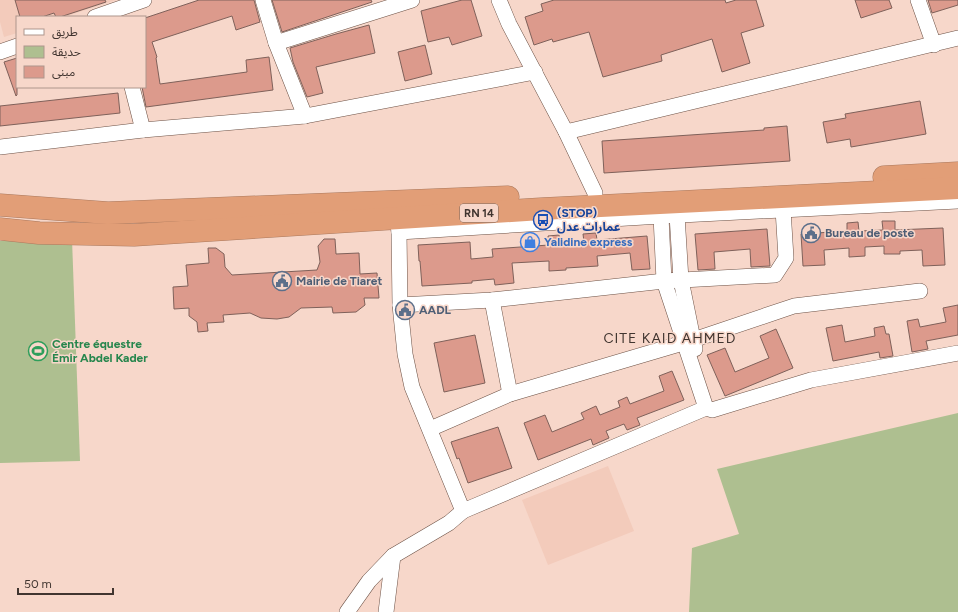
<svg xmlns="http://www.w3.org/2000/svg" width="958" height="612" viewBox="0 0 958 612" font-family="Figtree,'Noto Sans Arabic',sans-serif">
  <rect width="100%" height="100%" fill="#f7d7ca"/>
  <g fill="#f3cbbb">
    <polygon points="0,0 116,0 64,17 17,17 17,33 4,37 0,22"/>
    <polygon points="608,466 634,531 548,565 522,500"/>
  </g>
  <g fill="#aebf90">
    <polygon points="72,239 80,461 0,463 0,241"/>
    <polygon points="958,413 958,612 689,612 692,548 739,534 717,469"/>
  </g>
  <g fill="#dc9a8c" stroke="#7f615a">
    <polygon points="15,0 105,0 106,2 60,17 56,17 54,13 42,17 20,17"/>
    <polygon points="199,0 254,0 260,22 236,30 232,16 152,42 157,57 156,58 160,84 247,72 246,60 269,57 273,90 146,107 142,87 145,87 145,18"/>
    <polygon points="272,0 371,0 372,2 282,32"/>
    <polygon points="462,0 471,0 482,36 452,45 449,37 428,42 421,11"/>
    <polygon points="554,0 725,0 726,3 736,0 756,0 764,26 741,33 750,63 722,72 712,39 661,55 662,61 603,77 589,32 553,42 552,39 534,45 525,17 543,11 541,4"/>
    <polygon points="855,0 889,0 892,8 861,18"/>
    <polygon points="928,0 958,0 958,5 932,13"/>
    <polygon points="369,25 375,53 316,67 323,93 307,97 293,62 290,48 336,34"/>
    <polygon points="425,45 432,74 405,81 398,52"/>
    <polygon points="17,58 17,95 16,96 4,62"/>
    <polygon points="118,93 120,113 0,126 0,106"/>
    <polygon points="920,101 926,134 851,147 850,139 827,143 823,122 846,118 845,114"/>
    <polygon points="787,126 790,161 604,173 602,141 764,130 764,128"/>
    <polygon points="882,221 895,221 895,230 943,228 945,265 923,266 922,250 900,251 900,254 884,254 884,246 865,247 865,256 849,257 849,248 824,250 825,265 803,266 801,234 847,231 847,223 858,222 859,231 883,230"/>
    <polygon points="767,229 770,266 751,267 750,249 714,252 715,269 698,270 695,234"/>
    <polygon points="596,233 597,240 647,236 650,269 632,270 630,253 597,256 598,266 566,268 566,270 549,271 549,261 512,263 514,283 495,285 494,279 472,281 472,283 422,286 420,261 419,261 418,245 470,242 471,259 493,257 492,249 549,245 548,236 559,235 560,244 584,242 583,234"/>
    <polygon points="324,239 335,239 336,254 359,253 360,274 377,273 379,298 364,298 365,305 356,312 333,313 332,307 301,308 289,317 277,319 261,318 250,313 223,315 224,322 207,323 208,331 198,332 197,322 189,316 189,308 174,309 173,287 188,286 186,265 209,263 208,248 216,248 224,254 225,267 232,275 317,270 320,262 318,246"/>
    <polygon points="958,305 958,335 926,341 928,349 912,352 907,321 918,319 920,327 946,322 943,308"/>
    <polygon points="842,325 845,342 875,336 874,328 884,326 886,334 889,334 893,356 880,358 879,352 833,361 826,328"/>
    <polygon points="776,329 793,368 725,396 707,355 725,348 735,372 769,358 760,336"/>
    <polygon points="475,335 485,383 444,392 434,343"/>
    <polygon points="672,371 684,400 637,418 640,425 627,430 624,424 606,431 609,438 593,445 591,439 538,460 524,423 545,415 552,432 584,419 581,413 596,406 600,415 620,407 618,401 627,397 630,404 664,391 659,376"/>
    <polygon points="498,427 512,468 468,483 459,458 457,459 451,442"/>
  </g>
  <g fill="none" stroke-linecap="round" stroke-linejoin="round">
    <defs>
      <g id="minor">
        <polyline points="263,0 276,43 305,116"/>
        <polyline points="499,0 509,24 566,132 595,193"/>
        <polyline points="918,0 934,45"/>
        <polyline points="95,17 144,0"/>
        <polyline points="276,43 412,0"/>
        <polyline points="0,52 17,46"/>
        <polyline points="132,87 143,130"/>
        <polyline points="566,132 958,38"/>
        <polyline points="0,147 143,130 305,116 535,72"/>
        <polyline points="677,215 681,280 695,349"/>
        <polyline points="661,216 664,281 706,408"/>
        <polyline points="397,218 399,232 400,305 405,354 412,387 463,511 706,408 712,410 811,380 958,353"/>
        <polyline points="399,232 661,216 958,201"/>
        <polyline points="492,300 510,394"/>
        <polyline points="400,305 492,300 664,281 775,275 786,258 783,209"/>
        <polyline points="430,429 510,394 693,340 794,306 920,291"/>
        <polyline points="347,612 369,581 393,556 449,523 463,511"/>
        <polyline points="386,612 393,556"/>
      </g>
      <g id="highway">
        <polyline points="884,177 958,173"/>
        <polyline points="0,205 108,213 508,197"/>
        <polyline points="0,229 39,233 134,235 541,209 958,188"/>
      </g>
    </defs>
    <use href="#minor" stroke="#6d5246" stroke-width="16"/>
    <use href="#highway" stroke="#aa795e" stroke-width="23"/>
    <use href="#minor" stroke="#fff" stroke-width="15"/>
    <use href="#highway" stroke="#e29e77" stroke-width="22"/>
  </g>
  <defs>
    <symbol id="bus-ring" viewBox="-11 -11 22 22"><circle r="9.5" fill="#f7d7ca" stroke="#1a4fb4" stroke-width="1.5"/><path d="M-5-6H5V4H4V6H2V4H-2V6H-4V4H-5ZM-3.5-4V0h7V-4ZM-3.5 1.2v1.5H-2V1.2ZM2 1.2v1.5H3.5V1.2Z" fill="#1a4fb4"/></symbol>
    <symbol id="civic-ring" viewBox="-11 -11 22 22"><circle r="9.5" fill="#f7d7ca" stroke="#5c6f8a" stroke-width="1.5"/><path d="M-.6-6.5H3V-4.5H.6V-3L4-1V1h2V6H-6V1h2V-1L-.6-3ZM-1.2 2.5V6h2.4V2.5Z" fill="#5c6f8a"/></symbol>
    <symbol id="shop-ring" viewBox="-11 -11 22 22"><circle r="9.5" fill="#f7d7ca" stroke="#3f7fe0" stroke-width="1.5"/><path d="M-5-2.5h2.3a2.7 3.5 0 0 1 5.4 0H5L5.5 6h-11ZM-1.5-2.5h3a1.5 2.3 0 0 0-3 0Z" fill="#3f7fe0"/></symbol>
    <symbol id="stadium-ring" viewBox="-11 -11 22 22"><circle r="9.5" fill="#f7d7ca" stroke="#2e9e5b" stroke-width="1.5"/><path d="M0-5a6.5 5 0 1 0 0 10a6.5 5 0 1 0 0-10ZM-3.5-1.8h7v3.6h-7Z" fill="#2e9e5b"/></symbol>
  </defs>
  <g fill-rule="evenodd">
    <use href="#bus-ring" x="532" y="209" width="22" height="22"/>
    <use href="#civic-ring" x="800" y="222" width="22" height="22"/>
    <use href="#shop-ring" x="519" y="231" width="22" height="22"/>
    <use href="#civic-ring" x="271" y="270" width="22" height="22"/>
    <use href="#civic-ring" x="394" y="299" width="22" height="22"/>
    <use href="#stadium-ring" x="27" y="340" width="22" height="22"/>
  </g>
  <g text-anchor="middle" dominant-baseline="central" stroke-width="3" stroke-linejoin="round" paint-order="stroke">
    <rect fill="#f7d7ca" stroke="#78665e" stroke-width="1" x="460" y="204" width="38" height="18" rx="3"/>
    <g font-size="11" font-weight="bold" fill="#413530">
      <text x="479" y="213">RN 14</text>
    </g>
    <g font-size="12" font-weight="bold" fill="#164399" stroke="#f7d7ca" text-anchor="start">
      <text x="557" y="213">(STOP)<tspan x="557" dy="14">عمارات عدل</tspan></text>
    </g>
    <g font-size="12" font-weight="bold" fill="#4e5e75" stroke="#f7d7ca" text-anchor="start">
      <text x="825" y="233">Bureau de poste</text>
      <text x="296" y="281">Mairie de Tiaret</text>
      <text x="419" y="310">AADL</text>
    </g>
    <g font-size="12" font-weight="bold" fill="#366cbe" stroke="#f7d7ca" text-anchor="start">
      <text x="544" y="242">Yalidine express</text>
    </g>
    <g font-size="12" font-weight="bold" fill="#27864d" stroke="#f7d7ca" text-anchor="start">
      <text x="52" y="344">Centre équestre<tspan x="52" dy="14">Émir Abdel Kader</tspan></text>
    </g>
    <g font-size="14" letter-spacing="1" fill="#413530" stroke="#f7d7ca">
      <text x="670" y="338">CITE KAID AHMED</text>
    </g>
  </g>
  <rect x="16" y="16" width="130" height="72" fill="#f7d7ca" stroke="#ae968c"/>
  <rect x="24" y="29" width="20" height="6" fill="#ffffff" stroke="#ae968c"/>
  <text x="52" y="36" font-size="12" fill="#413530">طريق</text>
  <rect x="24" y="46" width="20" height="12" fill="#aebf90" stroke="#ae968c"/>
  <text x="52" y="56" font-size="12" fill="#413530">حديقة</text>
  <rect x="24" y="66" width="20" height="12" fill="#dc9a8c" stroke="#ae968c"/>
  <text x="52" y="76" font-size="12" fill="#413530">مبنى</text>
  <path d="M18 588v6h95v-6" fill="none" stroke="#413530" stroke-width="2"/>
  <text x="24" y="588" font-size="12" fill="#413530" stroke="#f7d7ca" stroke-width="3" paint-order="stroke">50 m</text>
</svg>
